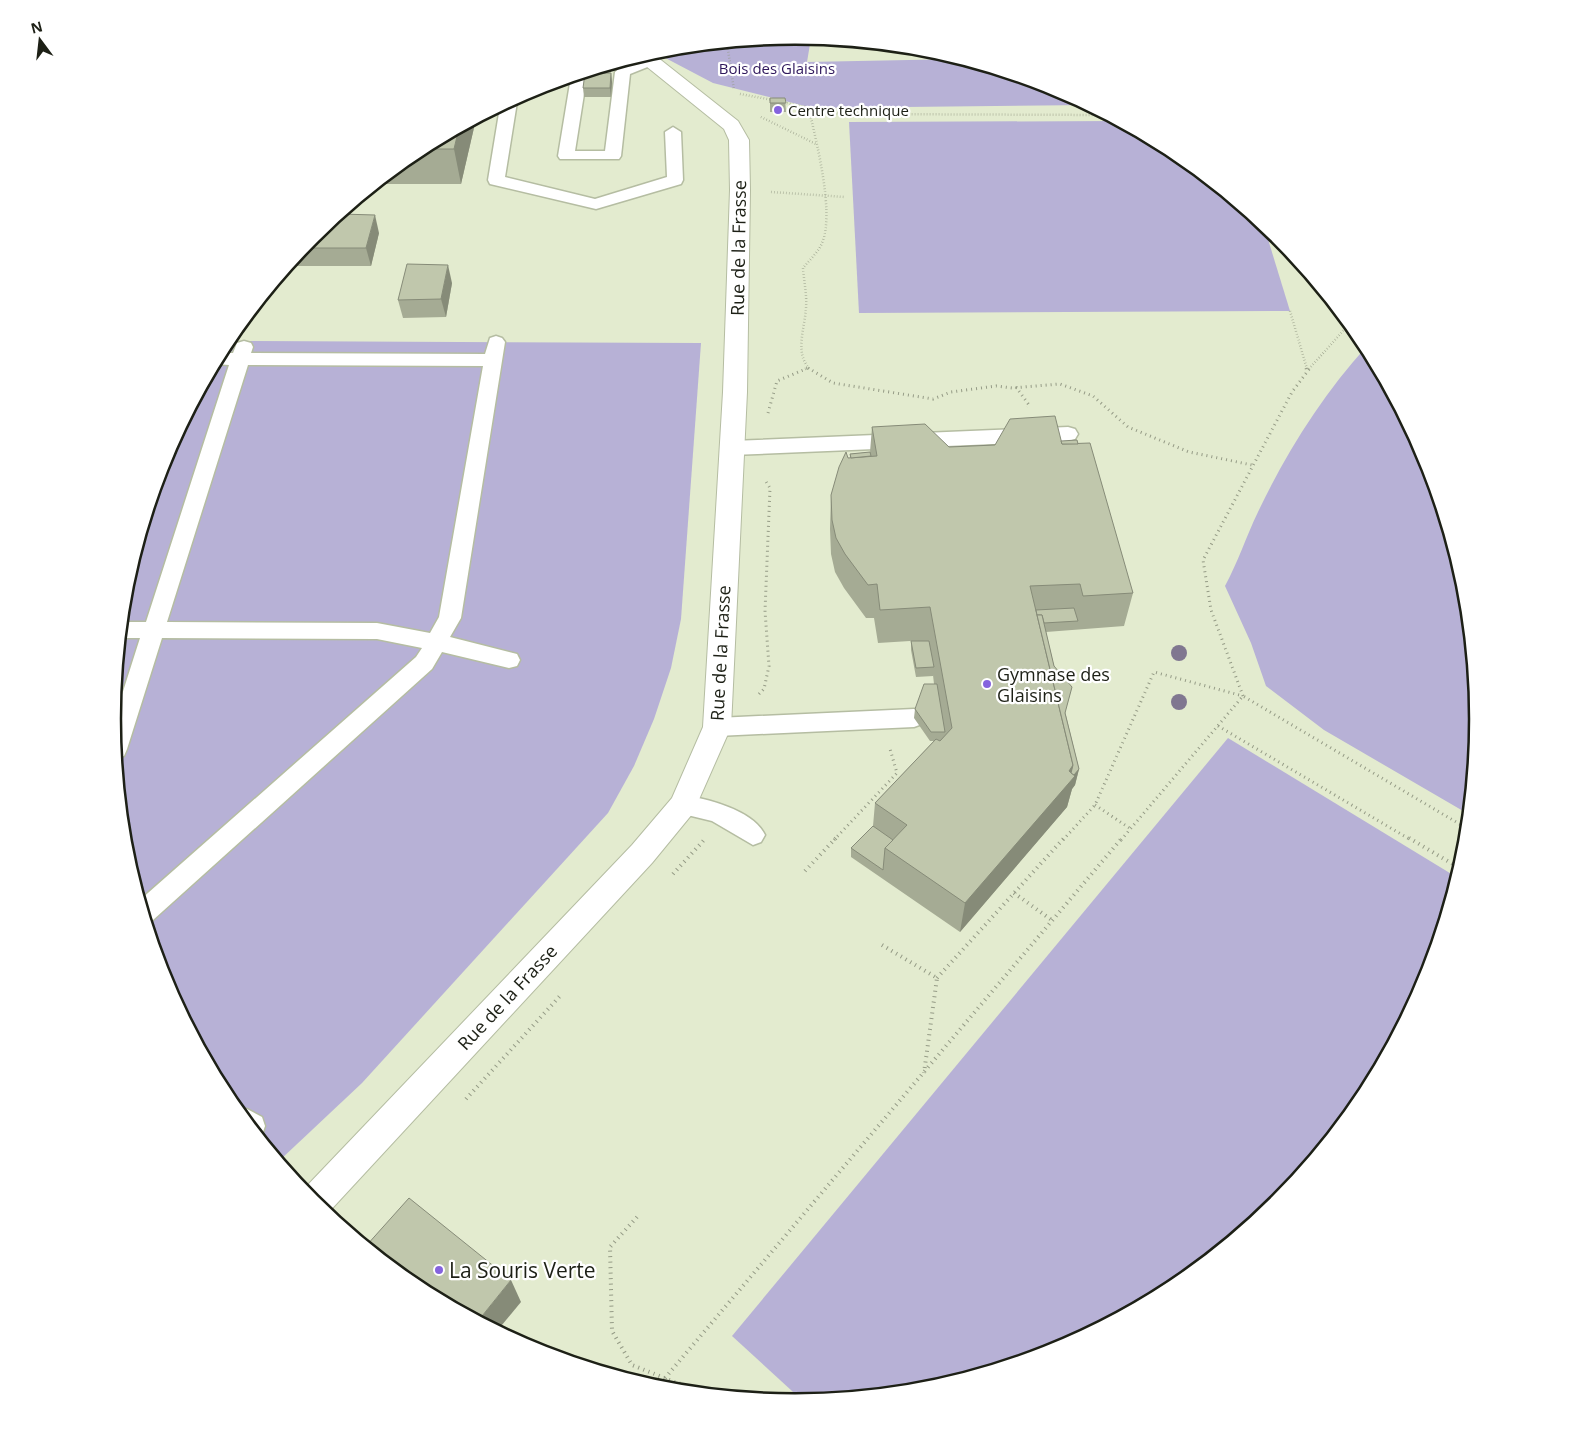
<svg xmlns="http://www.w3.org/2000/svg" width="1592" height="1439" viewBox="0 0 1592 1439" font-family="'Open Sans',sans-serif">
  <rect width="100%" height="100%" fill="#e3ebcf"/>
  <g fill="#b7b1d6">
    <polygon points="796,36 811,38 807,62 960,59 1058,88 1090,105 813,108 713,83 654,52 663,49"/>
    <polygon points="1118,121 1176,152 1263,223 1290,311 859,313 849,122"/>
    <polygon points="228,341 701,343 681,619 671,668 654,719 634,766 608,813 362,1083 279,1161 228,1099 165,981 126,853 113,719 126,586 165,458"/>
    <path d="M 1367,346 L 1427,458 L 1466,586 L 1479,720 L 1470,815 L 1324,730 L 1266,686 L 1251,643 L 1225,586 C 1238,562 1246,537 1258,512 C 1286,453 1323,394 1367,346 Z"/>
    <polygon points="1228,738 1458,878 1427,981 1364,1099 1279,1203 1175,1288 1057,1351 929,1390 804,1402 732,1336"/>
  </g>
  <g fill="none" stroke-linecap="round" stroke-linejoin="round">
    <defs>
      <g id="lane">
        <polygon points="650,56 655,58 658,61 655,64 630,74 621,156 619,159 560,159 558,156 571,77 585,73 587,75 575,151 605,151 615,72 624,65"/>
        <polygon points="515,99 517,102 505,177 595,199 667,177 665,132 673,127 681,132 683,180 681,184 596,209 490,184 488,180 500,107"/>
        <path d="M 496,336 L 502,338 L 505,342 L 461,618 L 450,637 L 517,654 L 520,660 L 517,666 L 509,668 L 442,652 L 432,669 L 153,920 L 147,922 L 140,900 L 416,657 L 422,648 L 377,639 L 162,638 L 127,749 L 124,756 L 117,758 L 113,723 L 140,638 L 121,638 L 122,622 L 146,622 L 229,365 L 215,364 L 221,353 L 233,353 L 237,343 L 244,341 L 251,343 L 253,347 L 251,353 L 485,354 L 490,338 ZM 248,365 L 483,366 L 439,617 L 430,633 L 377,623 L 167,622 Z"/>
        <polygon points="1068,427 1075,429 1078,434 1075,439 1068,441 732,455 725,453 722,448 725,443 732,441"/>
        <polygon points="914,709 922,712 925,718 922,724 914,727 717,736 709,733 706,727 709,721 717,718"/>
        <path d="M 683,795 C 708,799 753,810 765,835 L 761,842 L 753,845 L 712,821 L 675,812 L 671,805 L 675,798 Z"/>
        <polygon points="247,1109 262,1117 265,1126 262,1135 258,1136 239,1112"/>
      </g>
      <polygon id="street" points="652,53 738,121 749,140 750,190 747,392 731,727 693,813 652,863 327,1214 303,1190 632,845 672,798 703,727 723,392 730,190 729,140 724,129 636,58"/>
    </defs>
    <use href="#lane" stroke="#b5bda2" stroke-width="3"/>
    <use href="#street" stroke="#b5bda2" stroke-width="2"/>
    <g stroke="#959b86" stroke-width="2.5" stroke-dasharray="0.5 2.5" stroke-linecap="butt">
      <polyline points="727,43 734,90"/>
      <polyline points="740,94 773,100"/>
      <polyline points="781,102 840,114 1107,115"/>
      <path d="M 809,109 C 816,141 835,213 822,243 C 818,253 809,260 803,268 C 804,281 807,295 806,308 C 805,327 794,354 810,369"/>
      <polyline points="761,117 816,144"/>
      <polyline points="771,192 845,197"/>
      <polyline points="1290,311 1307,369"/>
      <polyline points="805,369 808,368"/>
      <polyline points="1309,369 1350,323"/>
    </g>
    <g stroke="#959b86" stroke-width="3" stroke-dasharray="1 4" stroke-linecap="butt">
      <polyline points="808,368 833,383 933,399 951,392 996,386 1012,388 1060,384 1093,396 1128,427 1189,452 1252,465"/>
      <polyline points="1306,368 1307,371"/>
      <polyline points="1016,387 1029,405 1027,407"/>
      <polyline points="768,413 777,381 808,368"/>
      <polyline points="759,694 764,689 769,666 765,611 770,488 765,480"/>
      <polyline points="1243,696 1211,610 1203,560 1292,392 1310,368"/>
      <polyline points="1218,726 1411,840"/>
      <polyline points="1095,805 1131,829"/>
      <polyline points="834,840 897,773 890,749"/>
      <polyline points="1063,840 1095,805 1154,672 1243,696"/>
      <polyline points="1121,840 1243,696 1468,829"/>
    </g>
    <g stroke="#959b86" stroke-width="4" stroke-dasharray="1 4.5" stroke-linecap="butt">
      <polyline points="1409,838 1461,869"/>
      <polyline points="805,871 836,838"/>
      <polyline points="673,874 704,840"/>
      <polyline points="1014,893 1053,921"/>
      <polyline points="882,945 937,978 924,1073"/>
      <polyline points="937,978 1064,838"/>
      <polyline points="466,1099 560,996"/>
      <polyline points="637,1217 610,1247 612,1331 632,1365 677,1383 729,1396"/>
      <polyline points="665,1378 1122,838"/>
    </g>
    <use href="#lane" fill="#fff" fill-rule="evenodd"/>
    <use href="#street" fill="#fff" fill-rule="evenodd"/>
  </g>
  <g fill="#807790">
    <circle cx="1179" cy="653" r="8"/>
    <circle cx="1179" cy="702" r="8"/>
  </g>
  <g fill="#a5ab94">
    <polygon points="604,73 611,73 612,82 611,97 584,97 583,88"/>
    <polygon points="770,98 785,98 786,112 770,112"/>
    <polygon points="476,119 461,184 377,184 417,151"/>
    <polygon points="379,233 371,266 288,266 313,236"/>
    <polygon points="452,283 446,317 403,318 398,300"/>
    <polygon points="872,427 949,447 1061,441 1133,593 1124,626 1046,632 1054,666 1079,769 1075,785 1072,789 1067,807 960,932 851,857 851,848 873,826 875,803 934,741 930,741 914,718 915,709 934,684 933,675 933,676 916,677 911,650 911,641 926,640 878,643 874,618 866,618 844,588 835,572 831,554 830,529 831,495 848,458 850,458 850,454 870,452"/>
  </g>
  <g fill="#868b78">
    <polygon points="611,73 612,82 611,97 610,88"/>
    <polygon points="476,119 461,184 454,149 459,128"/>
    <polygon points="375,215 379,233 371,266 366,248"/>
    <polygon points="448,265 452,283 446,317 441,299"/>
    <polygon points="1073,765 1079,769 1075,785 1072,789 1067,807 960,932 965,903 1069,771"/>
    <polygon points="511,1280 521,1302 497,1331 478,1321"/>
  </g>
  <g fill="#c0c7ac" stroke="#868b78">
    <polygon points="596,70 604,70 604,73 611,73 610,88 583,88 585,73 591,73 591,71"/>
    <polygon points="770,98 785,98 786,103 770,103"/>
    <polygon points="459,128 454,149 421,149"/>
    <polygon points="340,214 375,215 366,248 303,248 313,236"/>
    <polygon points="407,264 448,265 441,299 398,300"/>
    <polygon points="1055,416 1062,444 1090,443 1133,593 1083,596 1080,584 1030,586 1073,765 1069,771 1075,776 965,903 885,848 907,825 875,803 936,739 940,741 952,728 930,607 880,610 877,584 868,585 845,554 836,538 832,520 831,495 839,467 846,452 848,458 877,456 872,427 925,424 949,447 995,445 1010,419"/>
    <polygon points="1077,440 1078,444 1062,444 1061,441"/>
    <polygon points="870,452 871,456 851,458 850,454"/>
    <polygon points="1074,608 1078,621 1044,623 1042,615 1037,615 1036,610"/>
    <polygon points="1037,615 1042,615 1054,666 1072,687 1065,713 1079,769 1074,775 1071,773 1073,765"/>
    <polygon points="911,641 929,641 934,667 916,668"/>
    <polygon points="924,684 937,684 945,732 931,732 915,709"/>
    <polygon points="873,826 893,840 885,848 883,870 851,848"/>
    <polygon points="409,1198 511,1280 478,1321 416,1287 366,1246"/>
  </g>
  <g fill="#8563de" stroke="#fff" stroke-width="2">
    <circle cx="778" cy="110" r="5"/>
    <circle cx="987" cy="684" r="5"/>
    <circle cx="439" cy="1270" r="5"/>
  </g>
  <g text-anchor="middle" dominant-baseline="central" stroke-width="4.5" stroke-linejoin="round" paint-order="stroke">
    <g font-size="15" fill="#2f185c" stroke="#fff">
      <text x="777" y="68">Bois des Glaisins</text>
    </g>
    <g font-size="15" fill="#1d2016" stroke="#fff" text-anchor="start">
      <text x="788" y="110">Centre technique</text>
    </g>
    <g font-size="18" fill="#1d2016" stroke="#fff">
      <text transform="translate(738 248) rotate(-89)">Rue de la Frasse</text>
      <text transform="translate(720 653) rotate(-87)">Rue de la Frasse</text>
      <text transform="translate(507 997) rotate(-47)">Rue de la Frasse</text>
    </g>
    <g font-size="18" fill="#1d2016" stroke="#fff" text-anchor="start">
      <text x="997" y="674">Gymnase des<tspan x="997" dy="21">Glaisins</tspan></text>
    </g>
    <g font-size="21" fill="#1d2016" stroke="#fff" text-anchor="start">
      <text x="449" y="1270">La Souris Verte</text>
    </g>
  </g>
  <path d="M0 0H1592V1439H0ZM121 719a674 674 0 1 1 1348 0a674 674 0 1 1-1348 0Z" fill="#fff" fill-rule="evenodd"/>
  <path fill="none" stroke="#1d2016" stroke-width="2.5" d="M121 719a674 674 0 1 1 1348 0a674 674 0 1 1-1348 0Z"/>
  <g transform="translate(40 40) rotate(345)" stroke="#ffffff" stroke-width="4" paint-order="stroke">
  <path d="M0-4L9 19L0 12L-9 19Z" fill="#1d2016"/>
  <text y="-8" font-size="14" font-weight="bold" text-anchor="middle" fill="#1d2016">N</text>
  </g>
</svg>
